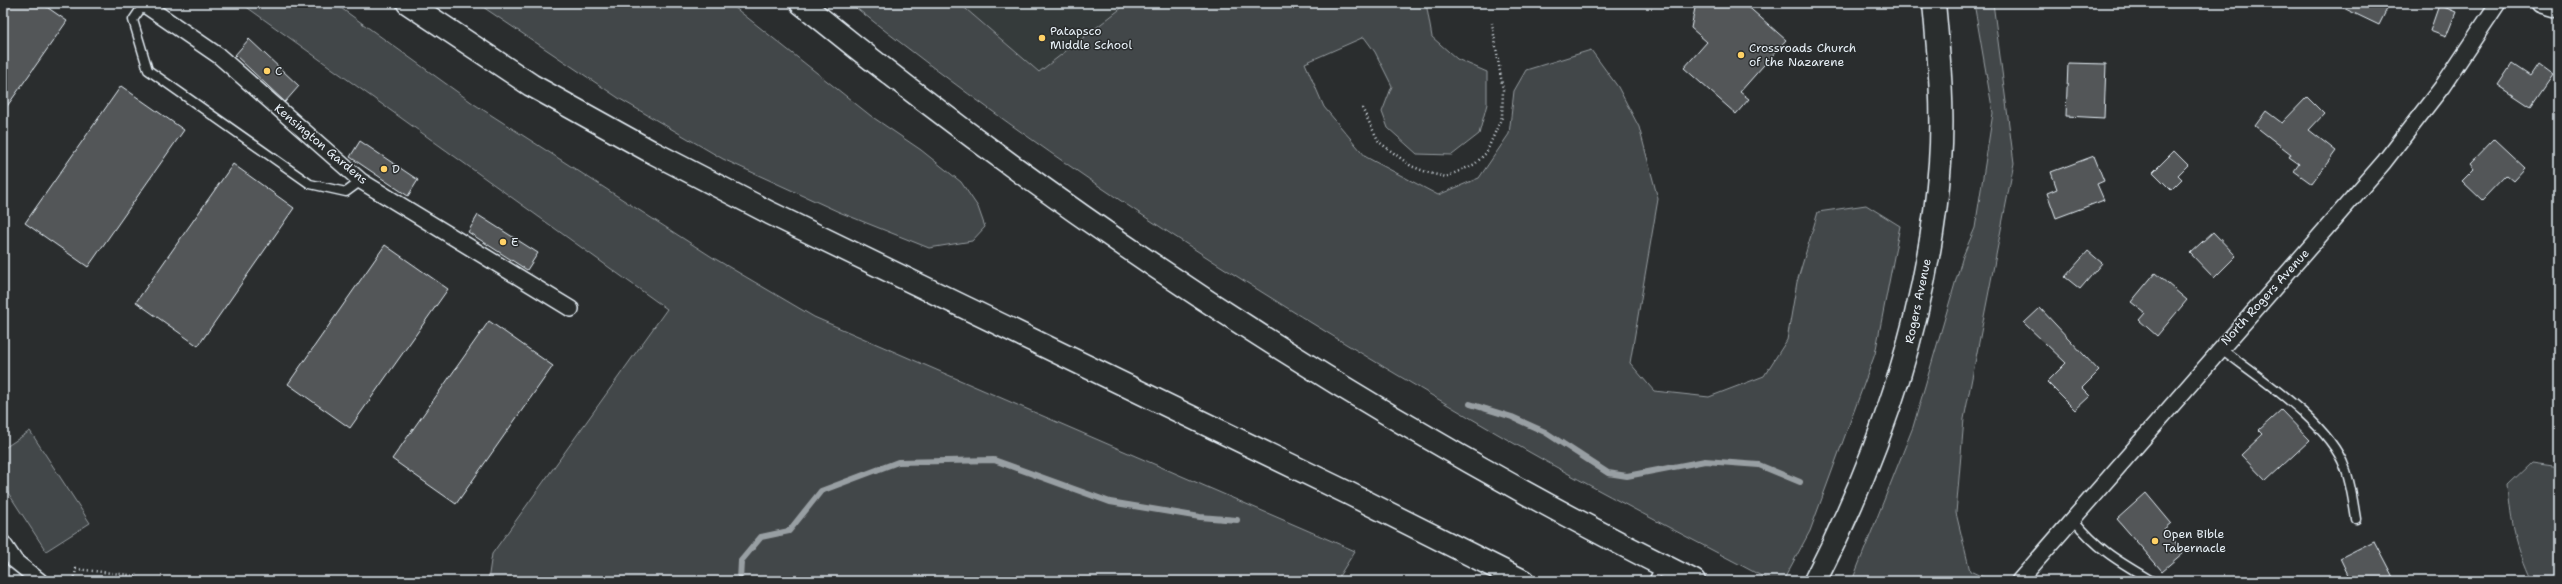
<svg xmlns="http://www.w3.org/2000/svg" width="2562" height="584" viewBox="0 0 2562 584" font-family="'Shantell Sans',sans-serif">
  <rect width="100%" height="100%" fill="#2a2d2e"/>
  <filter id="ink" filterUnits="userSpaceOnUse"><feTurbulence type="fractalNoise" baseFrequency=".025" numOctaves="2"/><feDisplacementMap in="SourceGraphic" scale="8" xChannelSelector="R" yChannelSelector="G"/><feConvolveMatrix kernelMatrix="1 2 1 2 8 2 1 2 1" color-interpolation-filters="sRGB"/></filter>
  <g filter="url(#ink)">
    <polygon fill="#363a3b" points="959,3 1128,3 1039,72"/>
    <g fill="#424648" stroke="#959ca0">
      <polygon points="241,3 334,3 474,104 712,257 814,317 1355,551 1336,581 488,581 492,554 667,309"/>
      <polygon points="477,3 729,3 871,116 921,150 961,182 978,207 985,227 972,241 929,248 839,212 723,159 620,99"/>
      <path d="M 850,3 L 959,3 L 1039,72 L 1128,3 L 1426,3 L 1432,37 L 1457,59 L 1487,72 L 1487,104 L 1479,134 L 1452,155 L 1417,154 L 1388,128 L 1382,112 L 1392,86 L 1375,52 L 1364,37 L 1305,63 L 1324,107 L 1366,157 L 1438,195 L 1479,178 L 1509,134 L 1514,91 L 1526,70 L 1591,50 L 1618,87 L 1639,127 L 1658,199 L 1630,363 L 1654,391 L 1709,397 L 1764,376 L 1787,340 L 1797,282 L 1818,212 L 1866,205 L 1900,226 L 1875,354 L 1810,531 L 1783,581 L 1771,581 C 1686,536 1599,492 1515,444 C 1285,311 1057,169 850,3 Z"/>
      <polygon points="1974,3 1993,3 2014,163 1964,419 1956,513 1970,571 1992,581 1852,581 1913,427 1963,256 1975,228 1993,113"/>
      <polygon points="30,431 90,523 46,551 3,485 3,449"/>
      <path d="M 2531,463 L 2559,467 L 2559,581 L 2532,581 C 2516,546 2511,524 2508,485 Z"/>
    </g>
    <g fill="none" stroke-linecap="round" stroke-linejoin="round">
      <g stroke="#989fa3" stroke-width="6">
        <polyline points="1470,404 1512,417 1545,432 1608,473 1627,476 1705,461 1759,465 1800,482"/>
        <polyline points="740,581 741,561 761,537 789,531 821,491 898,462 994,460 1110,502 1200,517 1237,520"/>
      </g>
    </g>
    <g fill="#535759" stroke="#e8f1f8">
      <polygon points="3,3 41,3 67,21 3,112"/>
      <polygon points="1696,3 1744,3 1786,40 1740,92 1749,99 1736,114 1684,68 1707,42 1691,28"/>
      <polygon points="2333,3 2390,3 2379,25"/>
      <polygon points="2439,5 2456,12 2446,37 2430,31"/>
      <polygon points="249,39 299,86 285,102 235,55"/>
      <polygon points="2068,63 2106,64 2104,118 2066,116"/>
      <polygon points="2512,64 2530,76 2538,64 2553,75 2531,107 2498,85"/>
      <polygon points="121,86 184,130 88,267 25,223"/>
      <polygon points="2307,97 2324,114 2309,130 2336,151 2312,184 2294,171 2299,164 2289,157 2291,154 2255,126 2266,111 2282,123"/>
      <polygon points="2494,139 2525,168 2513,181 2506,175 2482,200 2462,181 2474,169 2470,164"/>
      <polygon points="360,141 418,180 408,196 350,157"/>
      <polygon points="2174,151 2188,165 2178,175 2182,179 2171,190 2153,172"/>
      <polygon points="2094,156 2104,181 2097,184 2104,200 2056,218 2047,193 2057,189 2051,172"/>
      <polygon points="233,164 294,208 198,346 136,302"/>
      <polygon points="478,215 538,253 527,270 468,232"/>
      <polygon points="2213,232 2236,256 2214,278 2190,253"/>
      <polygon points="385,245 448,289 350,428 288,384"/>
      <polygon points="2088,251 2102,263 2080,289 2065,277"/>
      <polygon points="2155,273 2187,300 2157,336 2139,320 2145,313 2131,302"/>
      <polygon points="2040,308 2099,371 2082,388 2090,396 2075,410 2047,382 2066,363 2024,323"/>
      <polygon points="489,321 553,366 456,504 392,459"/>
      <polygon points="2281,410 2310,440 2266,481 2241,455 2263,434 2259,430"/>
      <polygon points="2146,493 2171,523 2164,529 2184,552 2162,571 2117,519"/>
      <polygon points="2374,541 2395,581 2351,581 2340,558"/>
    </g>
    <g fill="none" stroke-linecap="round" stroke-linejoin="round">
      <defs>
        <g id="service">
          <polyline points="144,4 133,20 148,70 310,184 346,192 361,181"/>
          <path d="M 2220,348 C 2258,377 2329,422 2345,468 C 2351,483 2353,502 2356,519"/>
          <path d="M 2073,519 C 2098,550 2118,561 2152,581"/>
          <polyline points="1653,581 1661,565"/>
        </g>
        <g id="minor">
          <polyline points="142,3 219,56 361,181 571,309"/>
          <polyline points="3,543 15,561 40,581"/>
          <polyline points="2019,581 2384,162 2442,87 2498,3"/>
        </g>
        <polyline id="tertiary" points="2542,3 2559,8"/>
        <path id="secondary" d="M 1815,581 C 1882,450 1929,310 1940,163 C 1944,110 1939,56 1934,3"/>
        <g id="motorway">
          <polyline points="408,3 531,85 650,151 770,213 1348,493 1523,581"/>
          <path d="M 801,3 C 1076,227 1376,423 1694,581"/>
        </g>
      </defs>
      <use href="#service" stroke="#e8f1f8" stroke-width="11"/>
      <use href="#minor" stroke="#e8f1f8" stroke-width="18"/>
      <use href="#tertiary" stroke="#e8f1f8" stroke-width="22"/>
      <use href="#secondary" stroke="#e8f1f8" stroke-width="25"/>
      <use href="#motorway" stroke="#e8f1f8" stroke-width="25"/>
      <g stroke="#e8f1f8" stroke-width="2.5" stroke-dasharray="1 3" stroke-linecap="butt">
        <polyline points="1362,108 1379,142 1411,166 1429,173 1446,177 1475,164 1486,153 1502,117 1503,90 1492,23"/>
        <polyline points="74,581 76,569 138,576 137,581"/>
      </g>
      <use href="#service" stroke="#2a2d2e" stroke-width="8"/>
      <use href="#minor" stroke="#2a2d2e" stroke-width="15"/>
      <use href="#tertiary" stroke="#2a2d2e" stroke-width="19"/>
      <use href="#secondary" stroke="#2a2d2e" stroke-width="22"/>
      <use href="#motorway" stroke="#2a2d2e" stroke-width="22"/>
    </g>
  </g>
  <g fill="#ffd166" stroke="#2a2d2e" stroke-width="1.5">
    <circle cx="1042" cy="38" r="4"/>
    <circle cx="1741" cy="55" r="4"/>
    <circle cx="267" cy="71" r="4"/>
    <circle cx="384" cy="169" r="4"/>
    <circle cx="503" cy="242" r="4"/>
    <circle cx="2155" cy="541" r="4"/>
  </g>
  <g text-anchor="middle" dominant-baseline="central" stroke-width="3" stroke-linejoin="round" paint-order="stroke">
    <g font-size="12" fill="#e8f1f8" stroke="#2a2d2e" text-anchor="start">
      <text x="1050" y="31">Patapsco<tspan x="1050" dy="14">Middle School</tspan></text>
      <text x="1749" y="48">Crossroads Church<tspan x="1749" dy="14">of the Nazarene</tspan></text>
      <text x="275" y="71">C</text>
      <text x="392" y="169">D</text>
      <text x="511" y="242">E</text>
      <text x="2163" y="534">Open Bible<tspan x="2163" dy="14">Tabernacle</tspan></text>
    </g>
    <g font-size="12" fill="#e8f1f8" stroke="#2a2d2e">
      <text transform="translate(321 144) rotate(40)">Kensington Gardens</text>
      <text transform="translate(2265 297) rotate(-48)">North Rogers Avenue</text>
      <text transform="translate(1918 301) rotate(-78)">Rogers Avenue</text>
    </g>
  </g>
  <rect width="2562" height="584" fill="none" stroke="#2a2d2e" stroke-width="16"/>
  <rect x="8" y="8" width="2546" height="568" fill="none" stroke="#e8f1f8" stroke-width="1.5" filter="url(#ink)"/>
</svg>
